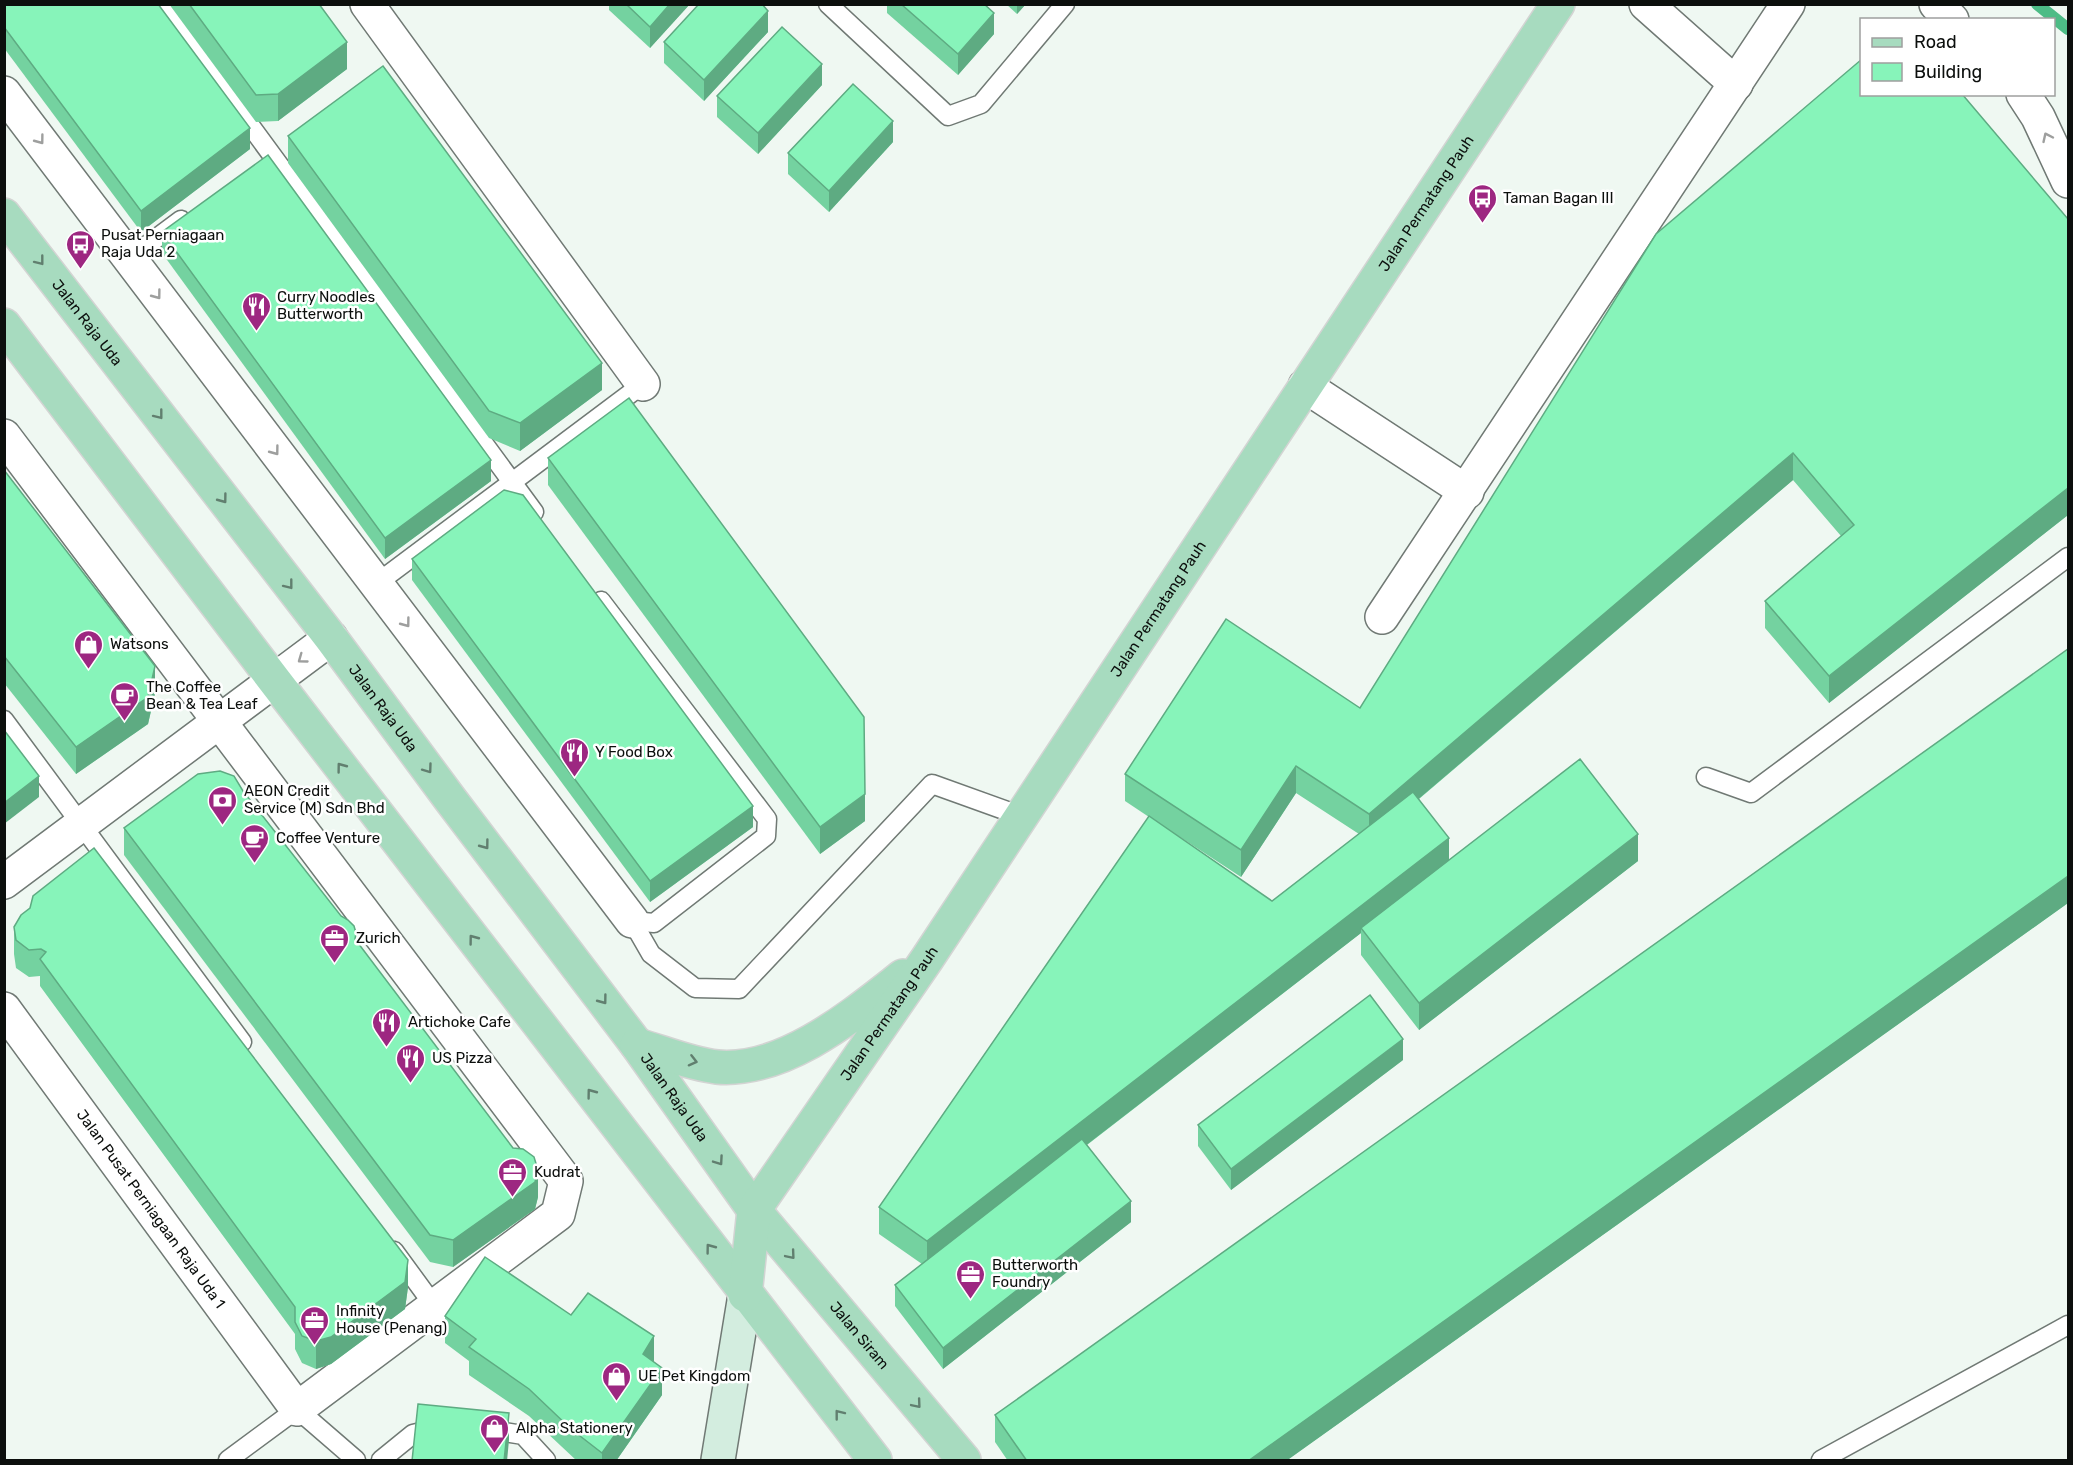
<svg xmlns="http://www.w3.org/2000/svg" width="2073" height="1465" viewBox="0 0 2073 1465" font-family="Rubik,sans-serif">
  <rect width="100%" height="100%" fill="#eff8f2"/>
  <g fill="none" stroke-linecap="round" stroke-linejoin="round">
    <polyline stroke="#4dbc86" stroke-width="12" points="2037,4 2068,29"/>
    <defs>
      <g id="lane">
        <polyline points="161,4 534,512"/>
        <polyline points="828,4 948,116 981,104 1065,4"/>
        <polyline points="130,258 181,220"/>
        <polyline points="376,584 643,384"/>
        <polyline points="601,601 767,819 766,836 654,923 632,921"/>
        <polyline points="4,720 242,1042"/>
        <polyline points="1706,777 1751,793 2068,557"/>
        <polyline points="632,921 651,954 695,988 739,989 932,784 1021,816"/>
        <polyline points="394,1251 435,1307"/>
        <polyline points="486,1429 523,1435 546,1460"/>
        <polyline points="228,1460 297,1409 356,1460"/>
        <polyline points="381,1460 413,1434 438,1428"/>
        <polyline points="1821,1460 2068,1325"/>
      </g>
      <g id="street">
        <polyline points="367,4 643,384"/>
        <polyline points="1646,4 1736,84"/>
        <polyline points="1936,4 1952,20"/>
        <polyline points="4,93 632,921"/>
        <polyline points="2023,94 2038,117 2068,181"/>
        <polyline points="1305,386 1467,492"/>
        <polyline points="4,436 566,1181 558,1214 297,1409 4,1009"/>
        <polyline points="1382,617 1788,4"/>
        <polyline points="4,882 331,638"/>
      </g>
      <polyline id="secondary" points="718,1460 745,1295"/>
      <g id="primary">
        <path id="s1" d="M 4,215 L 331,638 L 450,799 L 637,1045 L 754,1210 L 964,1460"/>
        <polyline points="4,325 274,680 875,1460"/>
        <path d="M 637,1045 C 662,1052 690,1064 717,1067 C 784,1073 853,1015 903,976"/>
        <path id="s2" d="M 745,1295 L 754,1210 L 927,959 L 1558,4"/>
      </g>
    </defs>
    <use href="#lane" stroke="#707974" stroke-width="21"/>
    <use href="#street" stroke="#707974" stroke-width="36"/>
    <use href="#secondary" stroke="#707974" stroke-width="36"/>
    <use href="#primary" stroke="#d3d4d3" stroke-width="36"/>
    <use href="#lane" stroke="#fff" stroke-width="18"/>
    <use href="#street" stroke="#fff" stroke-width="33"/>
    <use href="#secondary" stroke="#d3eddf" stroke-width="33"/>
    <use href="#primary" stroke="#a7dbbf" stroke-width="33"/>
  </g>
  <g fill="#74d2a0" fill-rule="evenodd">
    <polygon points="4,4 250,149 141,232 4,48"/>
    <polygon points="169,4 319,4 347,69 278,121 256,122"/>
    <polygon points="609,4 690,4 650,48 609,10"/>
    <polygon points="887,4 984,4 994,34 958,75 887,13"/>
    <polygon points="1006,4 1026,4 1017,14"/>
    <polygon points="768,32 704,101 664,63 664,42"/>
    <polygon points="822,85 758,154 717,117 717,96"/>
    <polygon points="288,136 602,390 520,451 489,438 288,163"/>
    <polygon points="893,142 829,212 788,174 788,153"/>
    <path d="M 2068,219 L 2068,515 L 1829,703 L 1765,628 L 1765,601 L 1841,536 L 1793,480 L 1419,799 L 1449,860 L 1638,861 L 1419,1030 L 1361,955 L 1361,933 L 1087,1145 L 1131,1222 L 943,1369 L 895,1306 L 895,1285 L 922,1264 L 879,1234 L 879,1207 L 1149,817 L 1125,801 L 1125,774 L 1360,708 ZM 1296,793 L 1359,834 L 1272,901 L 1177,835 L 1241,877 Z"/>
    <polygon points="162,232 491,481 385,559 162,253"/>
    <polygon points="548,458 865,821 820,854 548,485"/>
    <polygon points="4,470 155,693 148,724 76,774 4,683"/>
    <polygon points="412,559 753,827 650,902 412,580"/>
    <polygon points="124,828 356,941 538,1197 535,1209 453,1267 430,1262 124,855"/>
    <polygon points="2068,903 1286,1461 1008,1461 995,1442 995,1415"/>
    <polygon points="21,915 408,1287 405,1309 331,1364 316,1369 302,1363 295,1349 295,1334 40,986 40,976 29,977 16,968 14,954 14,927"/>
    <polygon points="1403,1060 1231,1190 1198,1146 1198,1125"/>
    <polygon points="571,1315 654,1362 662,1395 616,1461 577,1461 529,1416 469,1375 469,1361 445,1343 445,1316"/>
  </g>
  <g fill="#5eab82">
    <polygon points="670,4 690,4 650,48 650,27"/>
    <polygon points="1017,4 1026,4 1017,14"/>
    <polygon points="768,11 768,32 704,101 704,80"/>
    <polygon points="994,13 994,34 958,75 958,54"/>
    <polygon points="347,42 347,69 278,121 278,94"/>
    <polygon points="822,64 822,85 758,154 758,133"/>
    <polygon points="893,121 893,142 829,212 829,191"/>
    <polygon points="250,128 250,149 141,232 141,211"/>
    <polygon points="602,363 602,390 520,451 520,423"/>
    <polygon points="1793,453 1793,480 1369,841 1369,814"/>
    <polygon points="491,460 491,481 385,559 385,538"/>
    <polygon points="2068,488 2068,515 1829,703 1829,676"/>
    <polygon points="155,666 155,693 148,724 76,774 76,747"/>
    <polygon points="1296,766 1296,793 1241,877 1241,850"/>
    <polygon points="39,776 39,797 4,824 4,803"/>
    <polygon points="865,794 865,821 820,854 820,827"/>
    <polygon points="753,806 753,827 650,902 650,881"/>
    <polygon points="1638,834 1638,861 1419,1030 1419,1003"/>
    <polygon points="1449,838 1449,865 1361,928 1361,933 927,1268 927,1241"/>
    <polygon points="2068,876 2068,903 1286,1461 1248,1461"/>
    <polygon points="1403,1039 1403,1060 1231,1190 1231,1169"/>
    <polygon points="538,1170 538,1197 535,1209 453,1267 453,1240"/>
    <polygon points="1131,1201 1131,1222 943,1369 943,1348"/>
    <polygon points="408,1260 408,1287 405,1309 331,1364 316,1369 316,1341"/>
    <polygon points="654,1336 654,1363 643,1354"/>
    <polygon points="662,1368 662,1395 616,1461 602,1461 602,1453"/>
    <polygon points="509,1413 509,1440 507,1461 504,1461"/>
  </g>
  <g fill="#87f4ba" stroke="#5eab82" stroke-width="1.5">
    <polygon points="4,4 158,4 250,128 141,211 4,27"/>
    <polygon points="189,4 319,4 347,42 278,94 256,95"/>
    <polygon points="626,4 670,4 650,27"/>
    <polygon points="699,4 762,4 768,11 704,80 664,42"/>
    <polygon points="901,4 984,4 994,13 958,54"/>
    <polygon points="782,27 822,64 758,133 717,96"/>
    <polygon points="1862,59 1862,94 1962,94 2068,219 2068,488 1829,676 1765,601 1854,525 1793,453 1369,814 1296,766 1241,850 1125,774 1226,619 1360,708 1656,234"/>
    <polygon points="383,66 602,363 520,423 489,411 288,136"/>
    <polygon points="853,84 893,121 829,191 788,153"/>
    <polygon points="268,155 491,460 385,538 162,232"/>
    <polygon points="629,398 864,717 865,794 820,827 548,458"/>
    <polygon points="4,470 155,666 148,697 76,747 4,656"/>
    <polygon points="504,490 523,495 753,806 650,881 412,559"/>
    <polygon points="2068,649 2068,876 1248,1461 1027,1461 995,1415"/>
    <polygon points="4,730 39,776 4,803"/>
    <polygon points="1580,759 1638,834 1419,1003 1361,928"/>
    <polygon points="220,771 234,776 243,791 341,916 348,920 354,926 356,933 355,939 513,1148 523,1149 534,1157 538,1170 535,1182 453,1240 430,1235 124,828 198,774"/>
    <polygon points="1413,792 1449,838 927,1241 879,1207 1149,816 1272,901"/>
    <polygon points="94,848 408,1260 405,1282 331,1337 316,1341 302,1336 295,1322 295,1307 40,959 46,952 41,949 29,950 16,940 14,927 21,915 30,908 33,896"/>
    <polygon points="1370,995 1403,1039 1231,1169 1198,1125"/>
    <polygon points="1082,1139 1131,1201 943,1348 895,1285"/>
    <polygon points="485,1257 571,1315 588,1293 654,1336 643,1354 662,1368 602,1453 571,1429 529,1389 469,1347 476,1339 445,1316"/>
    <polygon points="418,1404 509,1413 504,1461 412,1461"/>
  </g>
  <defs><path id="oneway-chevron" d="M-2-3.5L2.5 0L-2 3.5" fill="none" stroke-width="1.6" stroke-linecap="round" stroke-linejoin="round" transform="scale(1.5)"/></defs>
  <g stroke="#9e9f9e">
    <use href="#oneway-chevron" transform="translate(2047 137) rotate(-115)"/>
    <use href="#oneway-chevron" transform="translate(40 140) rotate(53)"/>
    <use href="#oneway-chevron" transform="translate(157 295) rotate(53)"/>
    <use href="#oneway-chevron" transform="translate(275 451) rotate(53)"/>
    <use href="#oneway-chevron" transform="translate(406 623) rotate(53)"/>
    <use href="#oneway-chevron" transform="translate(302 659) rotate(144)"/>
  </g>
  <g stroke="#617f6f">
    <use href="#oneway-chevron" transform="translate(40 261) rotate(52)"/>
    <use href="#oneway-chevron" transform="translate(159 415) rotate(52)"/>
    <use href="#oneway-chevron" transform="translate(223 499) rotate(53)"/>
    <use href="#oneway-chevron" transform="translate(289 585) rotate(52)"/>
    <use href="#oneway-chevron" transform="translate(341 767) rotate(-127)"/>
    <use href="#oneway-chevron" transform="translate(428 769) rotate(54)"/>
    <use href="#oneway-chevron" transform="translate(485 845) rotate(53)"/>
    <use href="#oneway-chevron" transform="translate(473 939) rotate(-127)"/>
    <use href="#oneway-chevron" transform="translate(603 1000) rotate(53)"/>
    <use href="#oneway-chevron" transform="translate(693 1061) rotate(14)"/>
    <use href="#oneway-chevron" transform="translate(591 1093) rotate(-127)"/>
    <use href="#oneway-chevron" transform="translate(719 1161) rotate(55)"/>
    <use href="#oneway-chevron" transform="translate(710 1248) rotate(-127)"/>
    <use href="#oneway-chevron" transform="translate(791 1255) rotate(50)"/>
    <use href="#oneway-chevron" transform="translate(917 1404) rotate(50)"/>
    <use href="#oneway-chevron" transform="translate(839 1414) rotate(-128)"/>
  </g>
  <defs>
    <symbol id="bus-pin" viewBox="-11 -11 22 30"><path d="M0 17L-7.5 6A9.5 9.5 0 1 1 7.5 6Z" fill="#9d2781" stroke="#fff"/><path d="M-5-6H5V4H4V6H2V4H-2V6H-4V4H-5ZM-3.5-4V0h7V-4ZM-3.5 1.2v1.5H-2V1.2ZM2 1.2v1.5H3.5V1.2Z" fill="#fff"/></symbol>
    <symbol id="restaurant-pin" viewBox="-11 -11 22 30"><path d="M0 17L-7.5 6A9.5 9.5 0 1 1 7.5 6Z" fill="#9d2781" stroke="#fff"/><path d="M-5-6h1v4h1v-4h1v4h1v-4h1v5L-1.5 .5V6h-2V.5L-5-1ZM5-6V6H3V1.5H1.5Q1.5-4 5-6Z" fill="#fff"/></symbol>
    <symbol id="shop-pin" viewBox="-11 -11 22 30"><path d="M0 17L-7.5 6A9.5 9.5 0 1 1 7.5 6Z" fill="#9d2781" stroke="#fff"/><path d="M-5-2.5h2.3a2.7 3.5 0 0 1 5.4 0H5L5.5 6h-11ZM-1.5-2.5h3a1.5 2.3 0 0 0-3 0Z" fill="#fff"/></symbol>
    <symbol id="cafe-pin" viewBox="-11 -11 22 30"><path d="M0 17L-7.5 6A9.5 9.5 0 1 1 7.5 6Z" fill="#9d2781" stroke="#fff"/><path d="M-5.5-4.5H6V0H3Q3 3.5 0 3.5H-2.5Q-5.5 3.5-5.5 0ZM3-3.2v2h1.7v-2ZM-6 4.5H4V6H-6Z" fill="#fff"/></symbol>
    <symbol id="bank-pin" viewBox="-11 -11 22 30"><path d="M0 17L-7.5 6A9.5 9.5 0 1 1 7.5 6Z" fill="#9d2781" stroke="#fff"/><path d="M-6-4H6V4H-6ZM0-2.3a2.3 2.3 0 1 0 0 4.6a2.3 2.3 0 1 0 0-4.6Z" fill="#fff"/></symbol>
    <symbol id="office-pin" viewBox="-11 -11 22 30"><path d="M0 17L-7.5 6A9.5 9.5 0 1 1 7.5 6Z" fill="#9d2781" stroke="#fff"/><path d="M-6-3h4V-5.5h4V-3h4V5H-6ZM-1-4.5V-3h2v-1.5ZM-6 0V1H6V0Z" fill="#fff"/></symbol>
  </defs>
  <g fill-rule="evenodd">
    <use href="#bus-pin" x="1466" y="182" width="33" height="45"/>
    <use href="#bus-pin" x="64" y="228" width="33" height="45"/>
    <use href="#restaurant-pin" x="240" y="290" width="33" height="45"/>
    <use href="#shop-pin" x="72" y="628" width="33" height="45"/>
    <use href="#cafe-pin" x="108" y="680" width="33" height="45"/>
    <use href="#restaurant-pin" x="558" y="736" width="33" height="45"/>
    <use href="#bank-pin" x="206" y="784" width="33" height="45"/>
    <use href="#cafe-pin" x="238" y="822" width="33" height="45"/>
    <use href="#office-pin" x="318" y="922" width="33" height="45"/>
    <use href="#restaurant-pin" x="370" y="1006" width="33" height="45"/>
    <use href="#restaurant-pin" x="394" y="1042" width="33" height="45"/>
    <use href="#office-pin" x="496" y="1156" width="33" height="45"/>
    <use href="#office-pin" x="954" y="1258" width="33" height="45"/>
    <use href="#office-pin" x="298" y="1304" width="33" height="45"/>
    <use href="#shop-pin" x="600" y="1360" width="33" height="45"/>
    <use href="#shop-pin" x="478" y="1412" width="33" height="45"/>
  </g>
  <g text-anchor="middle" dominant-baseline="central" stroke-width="5" stroke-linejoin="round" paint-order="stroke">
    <g font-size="15" fill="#0c0f0d" stroke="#fff" text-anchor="start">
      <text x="1503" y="198">Taman Bagan III</text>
      <text x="101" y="235">Pusat Perniagaan<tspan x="101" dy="17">Raja Uda 2</tspan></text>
      <text x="277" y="297">Curry Noodles<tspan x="277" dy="17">Butterworth</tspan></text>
      <text x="110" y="644">Watsons</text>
      <text x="146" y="687">The Coffee<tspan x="146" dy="17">Bean &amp; Tea Leaf</tspan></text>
      <text x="595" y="752">Y Food Box</text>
      <text x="244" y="791">AEON Credit<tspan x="244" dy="17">Service (M) Sdn Bhd</tspan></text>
      <text x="276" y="838">Coffee Venture</text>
      <text x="356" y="938">Zurich</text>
      <text x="408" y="1022">Artichoke Cafe</text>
      <text x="432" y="1058">US Pizza</text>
      <text x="534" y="1172">Kudrat</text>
      <text x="992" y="1265">Butterworth<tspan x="992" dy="17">Foundry</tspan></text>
      <text x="336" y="1311">Infinity<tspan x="336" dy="17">House (Penang)</tspan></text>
      <text x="638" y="1376">UE Pet Kingdom</text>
      <text x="516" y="1428">Alpha Stationery</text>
    </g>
    <g font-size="15" fill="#0c0f0d" stroke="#fff">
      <text stroke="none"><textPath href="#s2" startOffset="1296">Jalan Permatang Pauh</textPath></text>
      <text stroke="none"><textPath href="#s1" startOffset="136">Jalan Raja Uda</textPath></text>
      <text stroke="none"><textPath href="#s2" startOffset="810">Jalan Permatang Pauh</textPath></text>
      <text stroke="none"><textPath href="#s1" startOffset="622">Jalan Raja Uda</textPath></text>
      <text stroke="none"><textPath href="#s2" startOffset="324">Jalan Permatang Pauh</textPath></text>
      <text stroke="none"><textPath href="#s1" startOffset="1108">Jalan Raja Uda</textPath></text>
      <text transform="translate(151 1209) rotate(54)">Jalan Pusat Perniagaan Raja Uda 1</text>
      <text stroke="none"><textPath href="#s1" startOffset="1410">Jalan Siram</textPath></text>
    </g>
  </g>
  <rect width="2073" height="1465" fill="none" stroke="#0c0f0d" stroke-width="12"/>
  <rect x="1860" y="18" width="195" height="78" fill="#ffffff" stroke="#9e9f9e" stroke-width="1.5"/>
  <rect x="1872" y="38" width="30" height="9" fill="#a7dbbf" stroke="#9e9f9e" stroke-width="1.5"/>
  <text x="1914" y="48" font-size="18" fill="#0c0f0d">Road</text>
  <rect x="1872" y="63" width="30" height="18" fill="#87f4ba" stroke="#9e9f9e" stroke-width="1.5"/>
  <text x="1914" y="78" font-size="18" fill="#0c0f0d">Building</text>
</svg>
